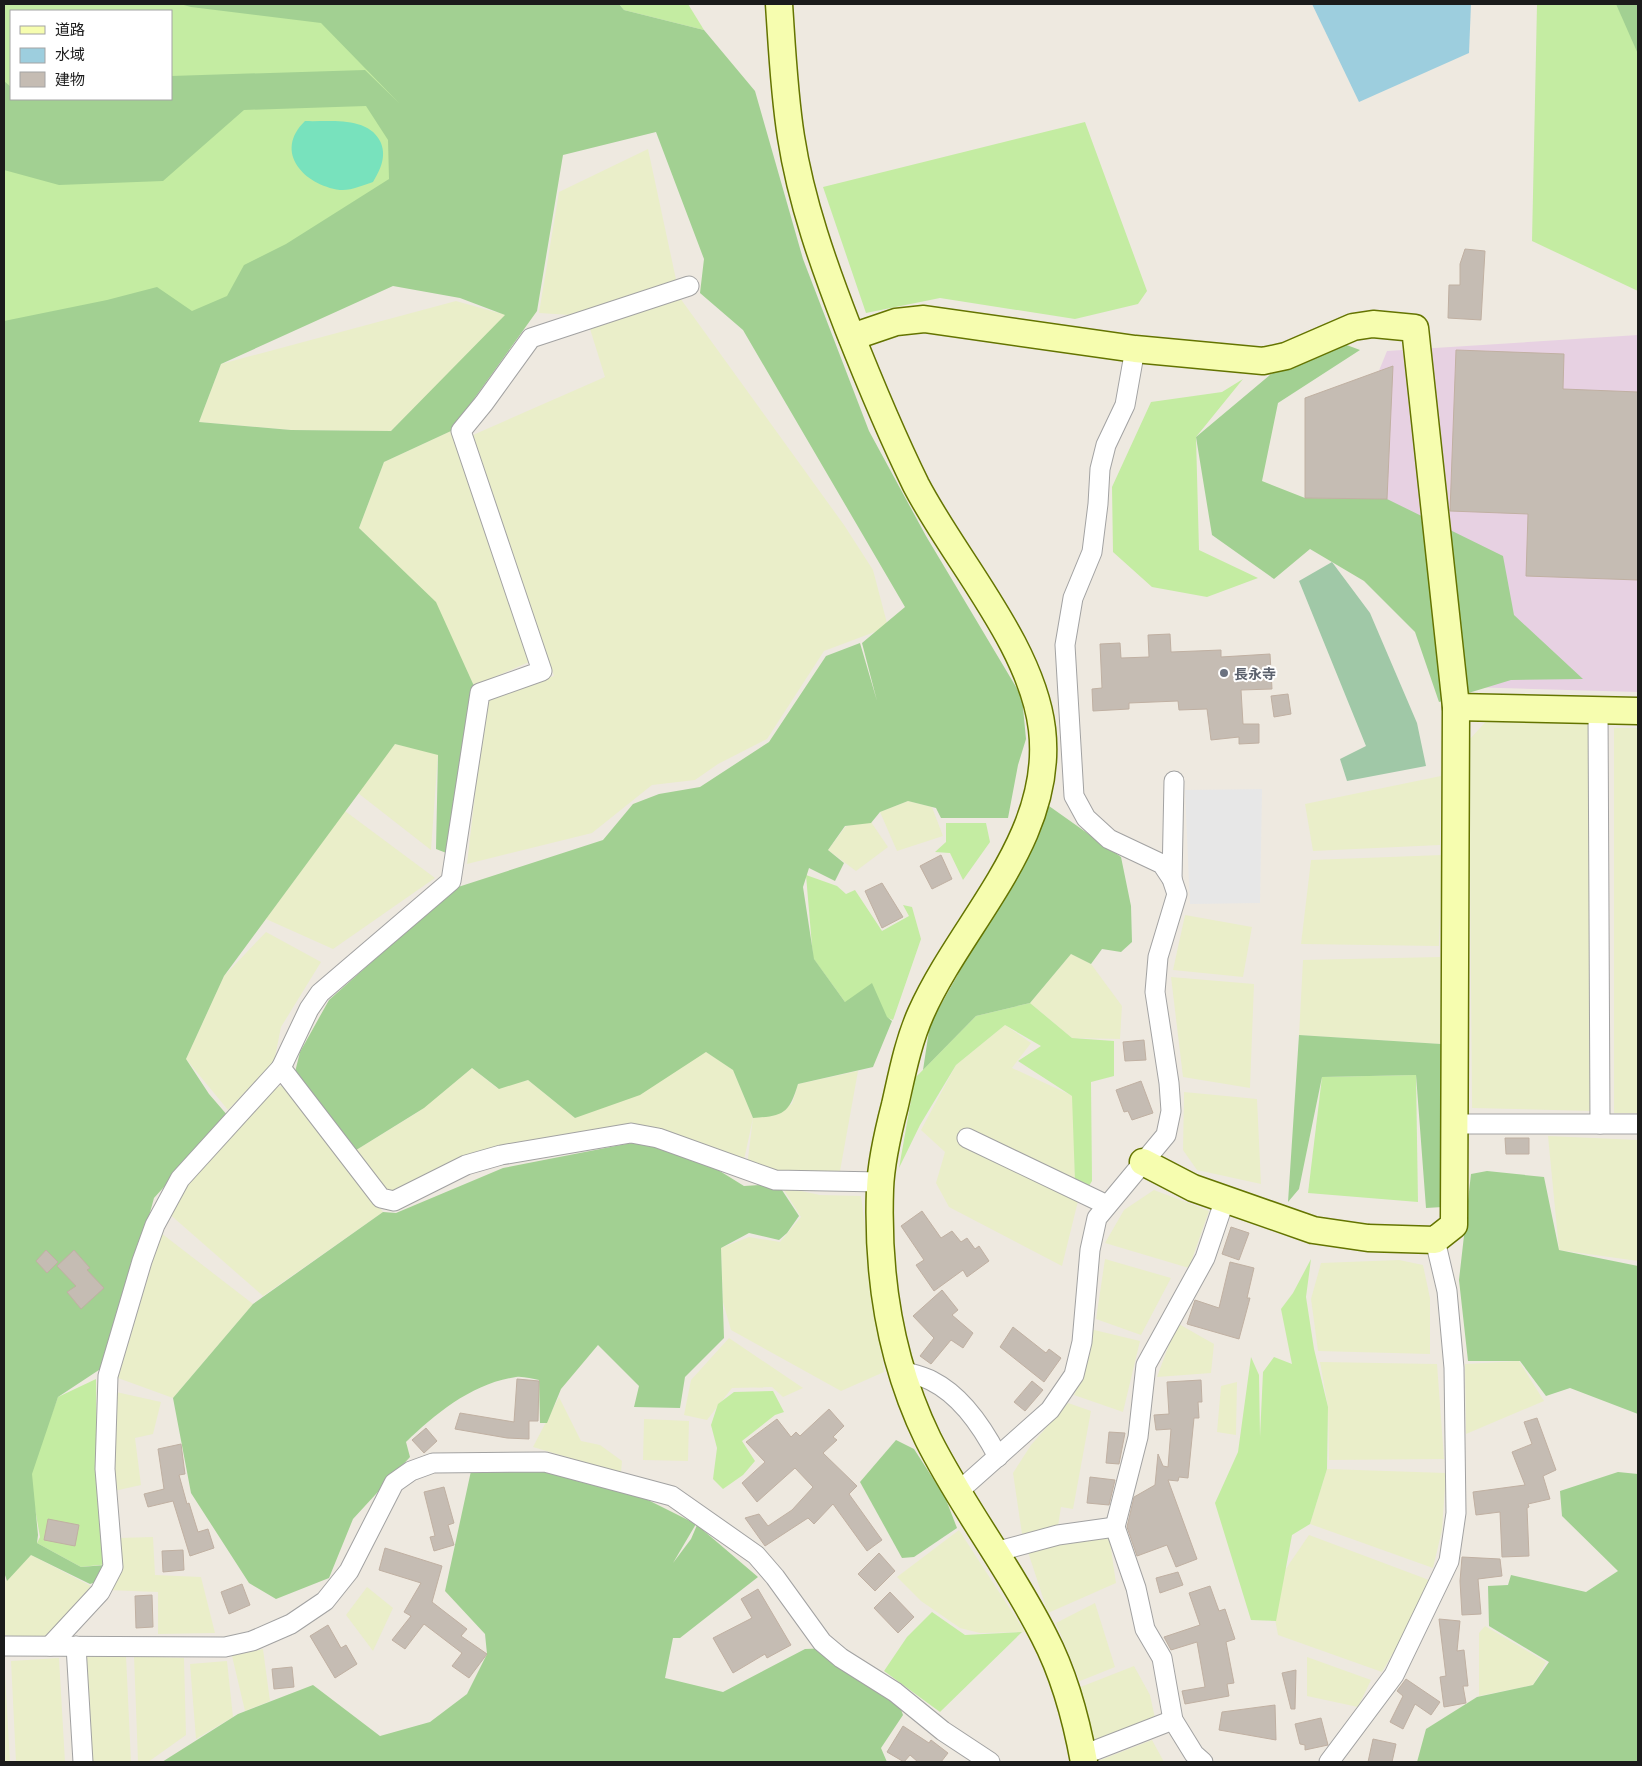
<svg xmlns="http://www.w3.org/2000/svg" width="1642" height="1766" viewBox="0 0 1642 1766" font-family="'Noto Sans','Noto Sans JP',sans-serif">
  <rect width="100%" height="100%" fill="#eee9e0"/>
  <polygon fill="#e7d1e2" points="1638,335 1638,692 1468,687 1318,521 1387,351"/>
  <g fill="#eaeec9">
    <polygon points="648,149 680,298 844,525 873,570 888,627 824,651 767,739 718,764 695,780 652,785 592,833 467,864 486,698 554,676 473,435 605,377 586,316 539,313 559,192"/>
    <polygon points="456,301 506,315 391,431 291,430 199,422 221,364"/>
    <polygon points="451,431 529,662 474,686 435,602 359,528 384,462"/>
    <polygon points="1492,715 1590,722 1592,1111 1472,1108 1469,740"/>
    <rect x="1614" y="728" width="24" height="385"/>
    <polygon points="395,744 438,754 431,850 358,793"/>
    <polygon points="1441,776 1440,845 1313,851 1305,804"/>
    <polygon points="908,801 932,807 943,836 897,851 880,812"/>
    <polygon points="345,811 435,878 333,949 266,919"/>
    <polygon points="871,822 888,847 856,871 828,850 846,826"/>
    <polygon points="1442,855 1439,946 1301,944 1311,860"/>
    <polygon points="1185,915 1252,927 1243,977 1173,970"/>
    <polygon points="266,932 321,962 281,1027 274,1062 228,1110 186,1059 224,976"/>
    <polygon points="1071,954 1091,964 1122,1006 1120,1039 1072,1038 1030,1003"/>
    <polygon points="1440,957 1441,1044 1299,1035 1303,960"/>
    <polygon points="1171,977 1254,984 1250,1088 1183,1077"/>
    <polygon points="1005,1025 1031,1043 1012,1068 1073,1096 1075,1182 963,1130 957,1138 1079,1197 1062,1266 949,1207 936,1183 945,1152 921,1130 956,1065"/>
    <polygon points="706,1052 733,1069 753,1118 792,1104 798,1084 858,1071 840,1171 766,1171 747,1166 753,1118 744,1160 640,1127 572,1135 393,1198 353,1152 418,1112 472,1068 497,1088 528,1080 575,1118"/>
    <polygon points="286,1084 383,1212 263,1296 166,1211 268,1091"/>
    <polygon points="1184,1092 1257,1099 1261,1184 1197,1170 1183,1150"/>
    <polygon points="1548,1136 1638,1140 1638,1261 1559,1250"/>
    <polygon points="782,1187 820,1195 861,1196 884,1372 841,1391 731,1330 723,1302 721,1248 749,1237 780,1242 801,1217"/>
    <polygon points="1154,1190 1209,1211 1189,1268 1105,1243 1124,1210"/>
    <polygon points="161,1233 253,1304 173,1398 118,1378"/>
    <polygon points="1105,1259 1171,1278 1141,1335 1096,1319"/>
    <polygon points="1399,1260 1423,1265 1430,1298 1430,1354 1318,1351 1311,1299 1321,1263"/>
    <polygon points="1177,1323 1214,1344 1211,1373 1157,1377"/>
    <polygon points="1090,1329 1140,1341 1123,1412 1074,1395 1086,1367"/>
    <polygon points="729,1338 803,1388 783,1397 772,1387 732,1388 707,1420 684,1415 691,1380"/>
    <polygon points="1519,1361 1544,1401 1466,1434 1465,1364"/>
    <polygon points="1320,1362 1437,1364 1444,1459 1329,1460 1328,1407"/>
    <polygon points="1237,1382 1236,1435 1217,1432 1221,1386"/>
    <polygon points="116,1392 161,1402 153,1434 135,1438 141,1485 114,1491 113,1465"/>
    <polygon points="559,1397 581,1441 600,1445 622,1461 621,1473 533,1447"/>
    <polygon points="1068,1403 1091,1411 1073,1509 1061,1507 1058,1526 1022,1534 1013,1473 1031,1445"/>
    <polygon points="644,1419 689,1421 688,1461 643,1460"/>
    <polygon points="1327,1469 1446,1473 1442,1530 1433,1568 1310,1524"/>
    <polygon points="959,1530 1025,1632 980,1633 960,1628 921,1601 897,1577"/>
    <polygon points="1109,1535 1116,1583 1048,1613 1027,1549"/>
    <polygon points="1309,1535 1429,1580 1407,1629 1382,1672 1278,1635 1270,1592"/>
    <polygon points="153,1537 155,1575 201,1577 215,1633 158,1634 158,1592 108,1590 119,1538"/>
    <polygon points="31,1555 91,1586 53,1630 41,1638 4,1635 4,1582"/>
    <polygon points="367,1587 393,1608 373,1651 346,1615"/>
    <polygon points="1095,1603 1115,1667 1080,1681 1056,1623"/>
    <polygon points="1485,1626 1546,1662 1533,1685 1479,1696 1479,1633"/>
    <polygon points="263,1649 270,1701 245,1711 232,1656"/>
    <polygon points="126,1655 131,1762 90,1762 84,1656"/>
    <polygon points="4,1656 10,1762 4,1762"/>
    <polygon points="134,1656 184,1658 186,1735 148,1762 138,1762"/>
    <polygon points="1307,1657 1371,1680 1358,1707 1307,1696"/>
    <polygon points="59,1658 65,1762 16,1762 11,1661"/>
    <polygon points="227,1661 233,1717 196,1739 190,1664"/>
    <polygon points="1134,1666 1150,1695 1155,1718 1092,1742 1078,1688"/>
    <polygon points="1152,1740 1164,1762 1095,1762"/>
  </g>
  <g fill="#c4eca2" fill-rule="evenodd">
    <path d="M 4,4 L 426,4 L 502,225 L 148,327 L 4,323 ZM 11,11 L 171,11 L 171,99 L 11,99 Z"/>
    <polygon points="619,4 688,4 704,30 624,10"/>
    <polygon points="1537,4 1625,4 1638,52 1638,291 1532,241"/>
    <polygon points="1085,122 1147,291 1138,304 1075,319 940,298 866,313 823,187"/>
    <polygon points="1243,379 1196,437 1199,550 1258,578 1207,597 1152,587 1113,552 1112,487 1151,402 1222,392"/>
    <polygon points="946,823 986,823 990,842 963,880 950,853 935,852 946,842"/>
    <polygon points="806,875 837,886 846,894 855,890 882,931 909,916 903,905 912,907 921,939 893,1020 845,1002 813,958"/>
    <polygon points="1030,1003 1072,1038 1114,1041 1114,1076 1091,1082 1092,1181 1087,1189 1075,1182 1072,1096 1018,1061 1041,1046 1005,1025 956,1065 920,1125 899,1168 915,1078 976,1016"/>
    <polygon points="1416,1075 1418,1202 1308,1193 1322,1077"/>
    <polygon points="1311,1259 1306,1297 1314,1349 1328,1407 1327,1469 1310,1524 1292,1535 1276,1621 1251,1620 1215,1503 1238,1452 1251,1357 1259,1375 1260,1437 1263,1372 1274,1357 1292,1364 1281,1309 1293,1293"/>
    <polygon points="96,1379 97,1464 109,1564 81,1567 37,1543 40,1537 29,1475 58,1397"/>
    <polygon points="773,1391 784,1412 775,1415 742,1441 755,1461 743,1475 723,1489 713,1479 717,1448 711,1425 718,1404 734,1392"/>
    <polygon points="932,1612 965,1635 1022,1632 940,1712 884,1671 907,1637"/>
  </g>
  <g fill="#a2d092" fill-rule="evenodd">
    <path d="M 180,4 L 619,4 L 624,10 L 704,30 L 755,91 L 803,259 L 869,431 L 926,536 L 1022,697 L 1026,739 L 1018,765 L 1008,818 L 941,818 L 936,808 L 908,801 L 880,812 L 871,823 L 845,826 L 828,850 L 844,863 L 835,881 L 809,868 L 803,887 L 814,959 L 845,1002 L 872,983 L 887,1017 L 892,1021 L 873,1067 L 798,1084 C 789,1114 783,1116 753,1118 L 733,1070 L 706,1052 L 640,1095 L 575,1118 L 528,1080 L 499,1089 L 472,1068 L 424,1108 L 353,1152 L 295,1072 L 300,1052 L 329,1000 L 455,888 L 603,840 L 633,804 L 659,794 L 700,787 L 769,742 L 826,656 L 860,643 L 877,701 L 862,643 L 905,607 L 743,330 L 700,293 L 704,259 L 656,132 L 563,155 L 537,311 L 451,431 L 384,462 L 359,528 L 436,602 L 474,686 L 449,854 L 436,849 L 438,755 L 395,744 L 224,976 L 186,1059 L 209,1094 L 228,1116 L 154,1198 L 108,1364 L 58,1397 L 32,1474 L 38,1535 L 37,1543 L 81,1567 L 105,1565 L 99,1581 L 90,1584 L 31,1555 L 7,1581 L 4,1572 L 4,321 L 107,300 L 157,287 L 192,311 L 227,296 L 244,265 L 286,244 L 389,179 L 388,140 L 366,106 L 244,110 L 163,181 L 59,185 L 4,170 L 4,81 L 11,87 L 11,99 L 171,99 L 171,76 L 365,70 L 399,103 L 321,23 L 191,7 ZM 393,286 L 460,298 L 505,315 L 391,431 L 291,430 L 199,422 L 221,364 Z"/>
    <polygon points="1616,4 1638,4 1638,54"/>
    <polygon points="1344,344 1360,350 1278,403 1262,481 1305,498 1387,499 1503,556 1514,615 1583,679 1511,680 1439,702 1415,632 1364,581 1310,549 1274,579 1212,535 1196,437 1277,369"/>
    <polygon points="1049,806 1121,857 1131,906 1132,942 1121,952 1102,949 1091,964 1071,954 1030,1003 976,1016 923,1070 930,1024 1023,859"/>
    <polygon points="1299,1035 1441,1044 1443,1207 1426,1208 1416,1075 1322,1077 1299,1189 1288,1202"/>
    <path d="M 631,1143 L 689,1152 L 744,1186 L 778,1184 L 799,1216 L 787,1233 L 779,1240 L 749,1233 L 721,1248 L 724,1338 L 685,1377 L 680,1408 L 634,1407 L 639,1386 L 598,1345 L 561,1389 L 547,1423 L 540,1423 L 539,1380 C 532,1379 523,1376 516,1377 C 473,1383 436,1413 406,1442 L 410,1457 L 353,1519 L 329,1578 L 276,1599 L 249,1583 L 191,1493 L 173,1398 L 253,1304 L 383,1212 L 396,1213 L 503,1168 Z"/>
    <polygon points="1487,1171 1544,1177 1559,1250 1638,1266 1638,1414 1570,1388 1546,1396 1520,1361 1468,1361 1459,1280 1471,1174"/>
    <polygon points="896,1440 914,1449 945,1497 957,1528 914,1557 902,1558 860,1482"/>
    <polygon points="521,1462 598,1475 696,1524 673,1563 691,1539 697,1525 758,1577 680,1638 673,1638 665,1678 723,1692 805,1649 830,1648 895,1692 903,1715 881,1748 887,1762 162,1762 238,1714 313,1685 380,1736 430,1722 467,1694 487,1654 485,1634 445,1591 471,1471"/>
    <polygon points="1618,1472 1638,1474 1638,1762 1417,1762 1426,1729 1477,1697 1533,1685 1549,1662 1489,1626 1488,1586 1508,1585 1511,1575 1586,1592 1618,1571 1562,1516 1560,1491"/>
  </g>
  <polygon fill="#a0c8a7" points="1332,562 1370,613 1417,723 1426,766 1347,781 1340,759 1366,746 1299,581"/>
  <path fill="#78e2bd" d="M 305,121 C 330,122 367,116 380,141 C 387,155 381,169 373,182 C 363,185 351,191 340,190 C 304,185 273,152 305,121 Z"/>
  <polygon fill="#e7e7e7" points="1262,789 1260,903 1190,904 1185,790"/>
  <polygon fill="#9dcede" points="1312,4 1471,4 1469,53 1359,102"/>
  <g fill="#c5bcb3" stroke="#c0b0a2">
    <polygon points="1465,249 1485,251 1481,320 1448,318 1449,285 1460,285 1460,264"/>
    <polygon points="1456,350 1564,354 1563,389 1638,392 1638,580 1526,576 1528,514 1450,511"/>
    <polygon points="1393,366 1387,499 1305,498 1305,398"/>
    <polygon points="1170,634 1171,652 1221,650 1221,657 1270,654 1272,689 1241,690 1243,724 1259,724 1259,743 1239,744 1239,737 1211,740 1207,709 1179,710 1178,701 1129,703 1129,709 1093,711 1092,689 1102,688 1100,644 1120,643 1121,658 1149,657 1148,635"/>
    <polygon points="1288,694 1291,714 1274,717 1271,696"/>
    <polygon points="941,855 952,879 932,889 920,866"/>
    <polygon points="882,883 903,917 882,928 865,891"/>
    <polygon points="1144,1040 1146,1060 1125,1061 1123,1042"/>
    <polygon points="1141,1081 1153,1113 1132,1120 1128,1111 1124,1112 1116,1090"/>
    <polygon points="1505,1138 1529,1138 1529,1154 1506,1154"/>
    <polygon points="922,1211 941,1238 952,1231 961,1242 967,1238 975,1249 979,1246 989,1261 967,1277 963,1270 934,1291 916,1265 924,1260 901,1226"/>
    <polygon points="1231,1227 1249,1233 1239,1260 1222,1254"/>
    <polygon points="46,1250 58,1262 47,1273 36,1261"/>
    <polygon points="74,1250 90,1268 87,1270 104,1288 81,1309 67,1292 76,1286 57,1266"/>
    <polygon points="1230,1262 1254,1268 1247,1298 1250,1298 1239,1339 1187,1324 1195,1300 1219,1308"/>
    <polygon points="942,1290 958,1310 952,1315 973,1333 963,1348 951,1340 931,1364 920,1356 934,1338 913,1316"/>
    <polygon points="1013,1327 1046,1353 1049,1349 1061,1358 1044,1382 1000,1347"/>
    <polygon points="517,1379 539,1381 538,1421 529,1421 529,1439 507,1438 455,1429 460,1413 514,1422"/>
    <polygon points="1201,1380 1202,1402 1198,1402 1199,1418 1194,1418 1188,1478 1179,1477 1178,1481 1168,1480 1197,1559 1176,1567 1167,1545 1137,1556 1127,1527 1134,1497 1155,1485 1158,1454 1163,1466 1168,1467 1171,1429 1156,1430 1154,1415 1169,1414 1167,1382"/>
    <polygon points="1032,1381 1043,1390 1025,1411 1014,1402"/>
    <polygon points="829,1409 844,1426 833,1437 837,1440 823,1453 857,1486 849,1494 882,1540 867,1551 833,1504 814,1524 808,1518 765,1546 745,1518 759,1514 768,1526 792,1510 813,1487 795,1468 757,1502 742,1483 765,1462 746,1442 777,1419 791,1437 796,1432 800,1436"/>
    <polygon points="1537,1418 1556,1470 1543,1476 1550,1499 1528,1504 1529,1507 1527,1508 1529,1556 1502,1557 1500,1512 1476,1515 1473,1492 1525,1485 1512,1452 1532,1444 1524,1422"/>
    <polygon points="426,1428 437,1441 424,1453 412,1440"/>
    <polygon points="1109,1432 1125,1433 1119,1464 1106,1463"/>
    <polygon points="181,1444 185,1474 179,1475 187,1504 189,1503 198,1532 208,1529 214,1548 190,1556 173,1501 148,1507 144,1494 164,1489 158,1449"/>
    <polygon points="1090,1477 1115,1480 1109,1505 1087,1503"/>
    <polygon points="444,1487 454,1523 448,1525 454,1545 434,1551 430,1537 435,1536 424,1492"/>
    <polygon points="48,1519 79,1525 75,1546 44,1540"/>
    <polygon points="385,1548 442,1566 432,1602 467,1629 461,1636 487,1654 469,1678 452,1666 462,1653 424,1624 405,1649 392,1640 411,1616 404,1612 421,1583 379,1570"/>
    <polygon points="183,1550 184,1570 163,1572 162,1551"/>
    <polygon points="879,1553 895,1571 875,1591 858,1574"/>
    <polygon points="1462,1557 1500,1559 1502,1576 1478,1579 1481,1614 1462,1615 1460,1581"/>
    <polygon points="1178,1572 1183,1585 1160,1593 1156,1578"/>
    <polygon points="242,1584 250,1605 229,1614 221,1592"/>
    <polygon points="1210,1586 1219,1611 1225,1609 1235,1639 1226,1642 1234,1683 1227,1684 1229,1696 1185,1704 1182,1691 1205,1687 1197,1642 1171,1650 1164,1637 1200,1625 1189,1593"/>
    <polygon points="758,1589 791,1645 767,1658 765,1654 733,1673 713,1638 752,1618 741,1599"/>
    <polygon points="890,1592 914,1617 898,1633 874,1608"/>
    <polygon points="152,1595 153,1627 136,1628 135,1596"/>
    <polygon points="1439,1619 1460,1621 1457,1651 1464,1650 1468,1686 1463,1686 1466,1703 1444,1707 1440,1677 1446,1676"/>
    <polygon points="328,1625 341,1648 346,1645 357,1664 335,1678 310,1636"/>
    <polygon points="292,1667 294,1687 274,1689 272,1669"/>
    <polygon points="1296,1670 1295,1709 1291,1709 1282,1673"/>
    <polygon points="1406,1679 1440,1702 1431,1715 1415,1704 1403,1729 1390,1722 1403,1696 1397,1691"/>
    <polygon points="1275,1705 1276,1740 1219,1730 1222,1712"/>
    <polygon points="1321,1718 1328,1745 1305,1750 1305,1745 1300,1744 1295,1724"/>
    <polygon points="903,1726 929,1743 931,1740 948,1753 941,1762 918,1762 910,1755 904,1762 887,1752"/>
    <polygon points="1373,1739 1396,1744 1392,1762 1368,1762"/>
  </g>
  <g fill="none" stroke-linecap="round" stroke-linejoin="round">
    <defs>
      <g id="street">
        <polyline points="1598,710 1600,1124"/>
        <polyline points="1172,879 1174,781"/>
        <polyline points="281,1068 309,1009 320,993 451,881 480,693 542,671 461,431 484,403 531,338 689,286"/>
        <polyline points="1454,1124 1638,1124"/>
        <polyline points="967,1138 1107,1205"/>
        <path d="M 902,1371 C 912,1374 923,1376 932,1381 C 962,1396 983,1428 998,1457"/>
        <polyline points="959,1491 1050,1410 1074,1375 1082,1342 1090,1250 1097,1218 1166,1135 1171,1111 1169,1083 1155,992 1158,957 1177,894 1172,879 1162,864 1109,839 1086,818 1074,796 1065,645 1073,598 1092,552 1098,504 1100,469 1106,445 1125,405 1135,349"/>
        <polyline points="995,1552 1058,1535 1115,1527"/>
        <polyline points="4,1646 225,1647 252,1641 291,1624 325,1601 349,1571 394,1483 411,1471 433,1463 545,1462 672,1496 756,1555 775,1577 822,1642 841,1658 895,1692 943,1731 990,1762"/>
        <polyline points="50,1646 100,1592 113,1567 105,1469 108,1376 142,1261 155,1225 180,1179 281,1068 381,1198 394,1201 466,1165 501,1155 631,1133 658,1138 775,1180 880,1182"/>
        <polyline points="76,1646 83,1762"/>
        <polyline points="1083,1755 1173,1720"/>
        <polyline points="1203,1762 1194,1754 1173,1720 1162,1658 1145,1629 1136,1588 1115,1527 1138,1437 1146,1365 1205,1258 1225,1199"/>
        <polyline points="1329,1762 1394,1675 1449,1561 1456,1513 1454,1368 1447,1291 1435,1240"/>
      </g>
      <g id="secondary">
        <path d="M 779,4 C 782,48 784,93 791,137 C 801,202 824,266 848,328 C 869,381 891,434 916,485 C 955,560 1032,645 1042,729 C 1055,838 962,921 921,1013 C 908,1042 902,1074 895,1105 C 888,1132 881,1161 880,1189 C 877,1275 890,1361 928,1439 C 962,1507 1010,1568 1044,1636 C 1065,1676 1076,1718 1084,1762"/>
        <polyline points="852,337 896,322 924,319 1135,349 1263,361 1286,356 1353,327 1373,324 1415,328 1456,707 1454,1225 1435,1240 1368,1238 1313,1230 1193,1188 1143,1162"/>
        <polyline points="1456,707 1638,711"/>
      </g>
    </defs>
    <use href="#street" stroke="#a2a2a2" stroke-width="21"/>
    <use href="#secondary" stroke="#647400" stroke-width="29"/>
    <use href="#street" stroke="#fff" stroke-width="19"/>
    <use href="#secondary" stroke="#f6fdaf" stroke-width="26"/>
  </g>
  <circle fill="#6b7280" stroke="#fff" stroke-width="2" cx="1224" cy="673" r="5"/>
  <g text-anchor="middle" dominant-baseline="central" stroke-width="4" stroke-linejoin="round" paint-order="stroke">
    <g font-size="14" font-weight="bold" fill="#5b616d" stroke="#fff" text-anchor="start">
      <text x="1234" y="673">長永寺</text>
    </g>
  </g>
  <rect width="1642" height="1766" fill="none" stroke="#1b1b1b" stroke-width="10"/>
  <rect x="10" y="10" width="162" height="90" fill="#ffffff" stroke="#a4a4a4"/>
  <rect x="20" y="26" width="25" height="8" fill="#f6fdaf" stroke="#a4a4a4"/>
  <text x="55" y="35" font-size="15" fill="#1b1b1b">道路</text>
  <rect x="20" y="48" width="25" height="15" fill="#9dcede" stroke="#a4a4a4"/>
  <text x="55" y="60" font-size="15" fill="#1b1b1b">水域</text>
  <rect x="20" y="72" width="25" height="15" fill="#c5bcb3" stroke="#a4a4a4"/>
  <text x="55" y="85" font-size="15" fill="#1b1b1b">建物</text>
</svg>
